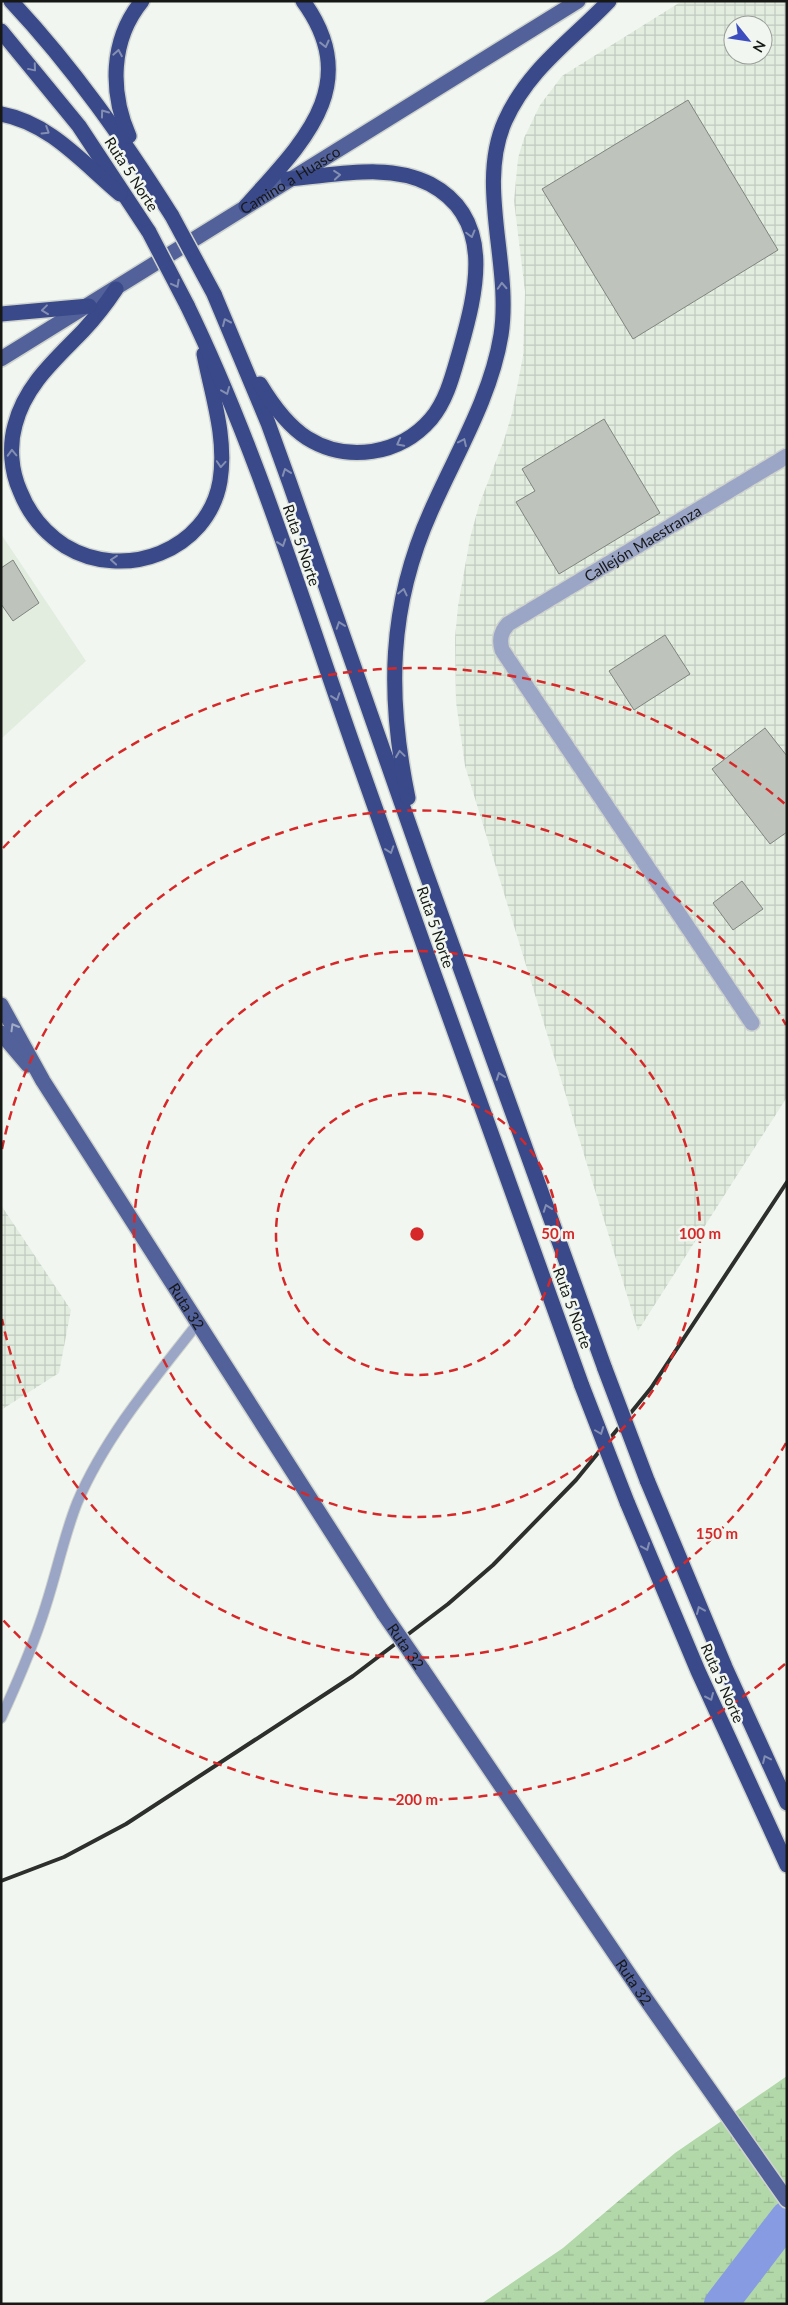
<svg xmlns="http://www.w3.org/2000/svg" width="788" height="2305" viewBox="0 0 788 2305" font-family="Lato,sans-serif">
  <defs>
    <pattern id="industrial-grid" width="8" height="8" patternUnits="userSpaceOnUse" patternTransform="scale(1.25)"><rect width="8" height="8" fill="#e2eddf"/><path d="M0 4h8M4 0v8" fill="none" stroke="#c1cabf"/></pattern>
    <pattern id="wetland-marsh" width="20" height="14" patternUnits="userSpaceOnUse" patternTransform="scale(1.25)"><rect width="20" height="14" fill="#b2d7a9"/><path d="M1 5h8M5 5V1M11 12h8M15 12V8" fill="none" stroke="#98b891"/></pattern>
  </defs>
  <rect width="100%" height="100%" fill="#f1f7f0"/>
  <polygon fill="#e2eddf" points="1,534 86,661 1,739"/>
  <g fill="url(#industrial-grid)" fill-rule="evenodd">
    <path d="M 682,1 L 787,1 L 787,1097 L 638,1331 L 465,766 L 456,702 L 455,638 L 458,606 L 470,538 L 479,505 L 504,440 L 512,413 L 523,356 L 525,292 L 514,201 L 518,158 L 524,138 L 540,105 L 562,76 ZM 733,25 L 763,25 L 763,55 L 733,55 Z"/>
    <polygon points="1,1205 71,1310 59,1373 1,1410"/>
  </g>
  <polygon fill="url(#wetland-marsh)" points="787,2076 787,2304 481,2304 563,2248 675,2153"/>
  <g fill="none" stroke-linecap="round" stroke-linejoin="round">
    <polyline stroke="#879be3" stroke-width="34" points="721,2304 787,2218"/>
  </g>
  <g fill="#bec3bc" stroke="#80857f">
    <polygon points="688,100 778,250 633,339 542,189"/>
    <polygon points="604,419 660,513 559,574 516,502 535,491 522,469"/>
    <polygon points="13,560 39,603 13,621 1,604 1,568"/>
    <polygon points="665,635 690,674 634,710 609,671"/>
    <polygon points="765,728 787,756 787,832 770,844 712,769"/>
    <polygon points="742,881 763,909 733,930 713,903"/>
  </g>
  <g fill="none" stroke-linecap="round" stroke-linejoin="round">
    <defs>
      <path id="lane" d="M 1,1718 C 18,1681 34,1644 46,1605 C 57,1571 64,1536 77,1503 C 105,1437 154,1379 198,1323"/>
      <g id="street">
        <path id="s1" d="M 752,1023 L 502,650 C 499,639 501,632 508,624 L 787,456"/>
      </g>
      <g id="primary">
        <path id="s2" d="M 1,359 L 578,1"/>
        <path id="s3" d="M 1,1005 L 43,1081 L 384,1614"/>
        <polyline points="1,1033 28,1065"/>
        <path id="s4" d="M 422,1669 L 645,1998 L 787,2200"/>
      </g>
      <g id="highway">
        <path d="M 11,1 C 73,67 124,140 172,216"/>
        <polyline points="1,31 79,126 149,232"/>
        <path d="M 1,114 C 50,123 83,163 120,194"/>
        <path d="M 129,136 C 110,92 110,40 142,1"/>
        <path d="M 246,206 C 301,144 365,86 303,1"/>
        <path d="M 116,289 C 106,304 95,318 83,331 C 56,359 25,385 15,425 C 9,446 11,471 20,491 C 29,514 45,533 65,546 C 124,582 208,551 220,481 C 227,438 212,395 204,354"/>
        <polyline points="214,294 268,423 290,484 425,870 605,1369"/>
        <path d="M 187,305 C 256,447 302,600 354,748 C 429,961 505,1174 582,1386"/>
        <polyline points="1,314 89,306"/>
        <path d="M 260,384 C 272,404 287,425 307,438 C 347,463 400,455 431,419 C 447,400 453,374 460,350 C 476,293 496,219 430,184 C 388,162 333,176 288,179"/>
        <path d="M 408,798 C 387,696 388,607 431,511 C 456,454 491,397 501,335 C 512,265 476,186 505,121 C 529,68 571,41 609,1"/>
        <polyline points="647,1480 725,1667 787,1803"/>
        <polyline points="627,1502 698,1671 787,1865"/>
      </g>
    </defs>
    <use href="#lane" stroke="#ced3cd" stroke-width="12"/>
    <use href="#street" stroke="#ced3cd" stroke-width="18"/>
    <use href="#primary" stroke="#ced3cd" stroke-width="18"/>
    <use href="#highway" stroke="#ced3cd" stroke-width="18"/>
    <use href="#lane" stroke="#9ba5c6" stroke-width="10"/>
    <use href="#street" stroke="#9ba5c6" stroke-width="15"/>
    <use href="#primary" stroke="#52619a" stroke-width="15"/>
    <use href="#highway" stroke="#3a4989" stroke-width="15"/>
    <polyline stroke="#2d2f2d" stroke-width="4" points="1,1881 64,1857 126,1824 353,1676 448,1604 493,1565 576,1480 651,1388 787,1182"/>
    <defs>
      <g id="primary-bridge">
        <path id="s5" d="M 384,1614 L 422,1669"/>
      </g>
      <g id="highway-bridge">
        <polyline points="172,216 214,294"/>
        <polyline points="149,232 187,305"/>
        <polyline points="605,1369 647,1480"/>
        <polyline points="582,1386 627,1502"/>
      </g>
    </defs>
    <use href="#primary-bridge" stroke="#ced3cd" stroke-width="18" stroke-linecap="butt"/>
    <use href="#highway-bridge" stroke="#ced3cd" stroke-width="18" stroke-linecap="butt"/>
    <use href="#primary-bridge" stroke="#52619a" stroke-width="15"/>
    <use href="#highway-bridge" stroke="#3a4989" stroke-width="15"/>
  </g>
  <defs><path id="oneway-chevron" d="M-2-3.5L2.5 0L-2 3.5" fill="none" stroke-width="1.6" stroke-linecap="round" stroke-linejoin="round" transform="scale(1.25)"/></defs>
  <g stroke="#838fb2">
    <use href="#oneway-chevron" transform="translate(325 44) rotate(76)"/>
    <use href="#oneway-chevron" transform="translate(118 53) rotate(-80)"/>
    <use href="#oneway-chevron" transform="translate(33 68) rotate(50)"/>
    <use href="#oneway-chevron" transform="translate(104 113) rotate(-126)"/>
    <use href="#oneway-chevron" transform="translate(46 131) rotate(32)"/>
    <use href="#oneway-chevron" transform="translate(337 175) rotate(-5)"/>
    <use href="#oneway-chevron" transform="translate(471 234) rotate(75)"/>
    <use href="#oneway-chevron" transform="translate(176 284) rotate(62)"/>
    <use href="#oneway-chevron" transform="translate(502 286) rotate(-93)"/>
    <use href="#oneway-chevron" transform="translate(45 310) rotate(173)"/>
    <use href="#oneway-chevron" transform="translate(226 322) rotate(-114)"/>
    <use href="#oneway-chevron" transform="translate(226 391) rotate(68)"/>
    <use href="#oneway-chevron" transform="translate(463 442) rotate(-65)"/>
    <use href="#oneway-chevron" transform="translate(400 443) rotate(152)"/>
    <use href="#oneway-chevron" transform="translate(12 453) rotate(-92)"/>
    <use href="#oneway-chevron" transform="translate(221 464) rotate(94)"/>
    <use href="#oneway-chevron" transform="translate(286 472) rotate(-110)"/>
    <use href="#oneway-chevron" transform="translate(282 543) rotate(71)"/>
    <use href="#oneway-chevron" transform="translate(114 560) rotate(-175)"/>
    <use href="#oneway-chevron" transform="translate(403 592) rotate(-77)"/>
    <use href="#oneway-chevron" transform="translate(340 625) rotate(-109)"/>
    <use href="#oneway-chevron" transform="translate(336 697) rotate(71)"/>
    <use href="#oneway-chevron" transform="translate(400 754) rotate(-98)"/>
    <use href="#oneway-chevron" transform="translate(390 850) rotate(71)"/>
    <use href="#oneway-chevron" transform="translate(500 1076) rotate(-110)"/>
    <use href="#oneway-chevron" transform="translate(547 1208) rotate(-110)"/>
    <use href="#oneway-chevron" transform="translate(600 1431) rotate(69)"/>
    <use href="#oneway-chevron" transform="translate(646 1547) rotate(67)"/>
    <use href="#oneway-chevron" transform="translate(700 1610) rotate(-113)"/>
    <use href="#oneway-chevron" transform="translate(710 1697) rotate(66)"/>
    <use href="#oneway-chevron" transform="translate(766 1759) rotate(-115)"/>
  </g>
  <use stroke="#a2acc5" href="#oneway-chevron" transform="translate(14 1027) rotate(-120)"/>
  <g fill="none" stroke="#d62828" stroke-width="2.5" stroke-dasharray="9 6">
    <circle cx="417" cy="1234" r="141"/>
    <circle cx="417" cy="1234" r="283"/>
    <path d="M786 1443A424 424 0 0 1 2 1319M2 1149A424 424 0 0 1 786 1025"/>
    <path d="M785 1664A566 566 0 0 1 3 1620M3 848A566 566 0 0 1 785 804"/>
  </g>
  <g text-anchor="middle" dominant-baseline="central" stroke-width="5" stroke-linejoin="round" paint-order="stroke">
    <g font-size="15" fill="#161816" stroke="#f1f7f0">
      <text transform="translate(132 174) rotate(57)">Ruta 5 Norte</text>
      <text stroke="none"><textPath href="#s2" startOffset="340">Camino a Huasco</textPath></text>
      <text stroke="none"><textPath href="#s1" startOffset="634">Callejón Maestranza</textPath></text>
      <text transform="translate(302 545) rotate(71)">Ruta 5 Norte</text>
      <text transform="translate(436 927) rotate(71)">Ruta 5 Norte</text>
      <text stroke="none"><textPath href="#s3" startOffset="354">Ruta 32</textPath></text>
      <text transform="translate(573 1308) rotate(70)">Ruta 5 Norte</text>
      <text stroke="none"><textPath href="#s5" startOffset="39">Ruta 32</textPath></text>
      <text transform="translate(723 1683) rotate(66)">Ruta 5 Norte</text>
      <text stroke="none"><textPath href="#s4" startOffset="378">Ruta 32</textPath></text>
    </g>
  </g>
  <circle cx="417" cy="1234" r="8" fill="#d62828" stroke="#f1f7f0" stroke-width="2.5"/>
  <g font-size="15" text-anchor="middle" font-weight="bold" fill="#d62828" stroke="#f1f7f0" stroke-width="5" stroke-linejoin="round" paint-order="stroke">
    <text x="558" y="1239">50 m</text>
    <text x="700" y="1239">100 m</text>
    <text x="717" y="1539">150 m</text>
    <text x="417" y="1805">200 m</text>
  </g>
  <rect width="788" height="2305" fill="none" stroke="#161816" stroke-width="5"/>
  <g transform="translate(748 40) rotate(120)"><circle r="24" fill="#f1f7f0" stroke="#999e99"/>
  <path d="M0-4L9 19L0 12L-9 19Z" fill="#3c4dc0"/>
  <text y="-8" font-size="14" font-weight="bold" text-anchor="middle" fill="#161816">N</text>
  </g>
</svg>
